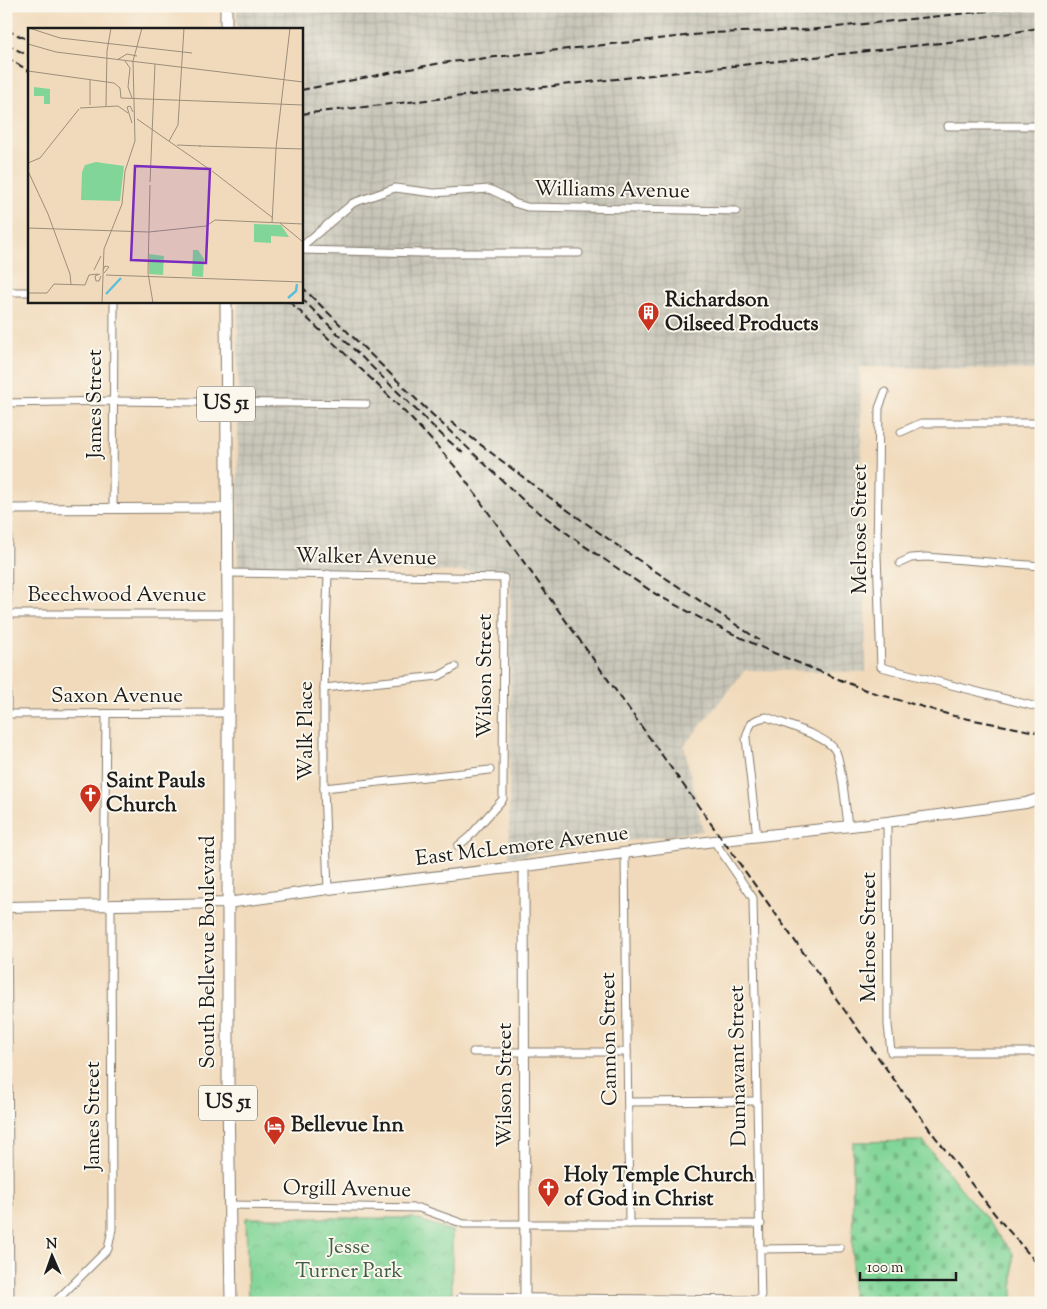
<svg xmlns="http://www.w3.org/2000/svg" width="1047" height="1309" viewBox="0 0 1047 1309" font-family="'Sorts Mill Goudy',serif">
  <defs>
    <pattern id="industrial-grid" width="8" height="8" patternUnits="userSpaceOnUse" patternTransform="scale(1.25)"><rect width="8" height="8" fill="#c7c5b8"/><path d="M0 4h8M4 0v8" fill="none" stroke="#aaa99e"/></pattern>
    <pattern id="cemetery-stones" width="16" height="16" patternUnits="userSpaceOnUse" patternTransform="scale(1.25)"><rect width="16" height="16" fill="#82d598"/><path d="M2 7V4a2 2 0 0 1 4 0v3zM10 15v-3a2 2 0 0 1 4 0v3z" fill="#70b682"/></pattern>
    <pattern id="park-crowns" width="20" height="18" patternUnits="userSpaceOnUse" patternTransform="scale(1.25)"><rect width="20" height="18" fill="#82d598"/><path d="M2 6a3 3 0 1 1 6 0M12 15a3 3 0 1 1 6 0" fill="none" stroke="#70b682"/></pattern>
  </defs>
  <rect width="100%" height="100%" fill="#fbf7ec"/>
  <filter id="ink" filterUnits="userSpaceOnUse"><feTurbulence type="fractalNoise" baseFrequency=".02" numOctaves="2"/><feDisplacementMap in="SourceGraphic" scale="10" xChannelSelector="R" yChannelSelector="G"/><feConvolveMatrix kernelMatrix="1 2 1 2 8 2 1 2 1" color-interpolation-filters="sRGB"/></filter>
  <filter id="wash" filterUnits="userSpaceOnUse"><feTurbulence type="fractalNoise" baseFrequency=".0096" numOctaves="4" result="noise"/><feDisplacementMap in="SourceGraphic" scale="20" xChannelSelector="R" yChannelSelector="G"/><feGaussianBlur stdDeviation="1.12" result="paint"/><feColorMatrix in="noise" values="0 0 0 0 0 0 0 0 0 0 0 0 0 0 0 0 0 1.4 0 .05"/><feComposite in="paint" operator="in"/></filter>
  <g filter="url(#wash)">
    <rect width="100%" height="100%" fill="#f1dabb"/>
    <polygon fill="url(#industrial-grid)" points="237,6 1041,6 1041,370 860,367 866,672 745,670 684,746 703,831 509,857 511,572 238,569 238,301 301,301 301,29 237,29"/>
    <polygon fill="url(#cemetery-stones)" stroke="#4f785a" points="923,1141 1013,1253 1013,1303 852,1303 853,1142"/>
    <polygon fill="url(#park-crowns)" stroke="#4f785a" points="246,1218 413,1218 452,1231 452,1303 248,1303"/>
  </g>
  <g filter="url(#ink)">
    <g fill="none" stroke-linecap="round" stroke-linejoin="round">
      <defs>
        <g id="minor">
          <polyline points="948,126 1041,126"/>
          <polyline points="301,247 353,203 395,188 434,193 489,189 504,196 514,203 527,207 736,211"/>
          <polyline points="301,250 422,253 579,253"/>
          <polyline points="6,292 29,292"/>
          <polyline points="885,392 879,408 877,554 881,667 1041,708"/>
          <polyline points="6,403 114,401 366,404"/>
          <polyline points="901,432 921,423 1041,423"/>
          <polyline points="113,508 114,301"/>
          <polyline points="900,563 911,558 926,557 1041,566"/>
          <polyline points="228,573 504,578 503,799 469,837 458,846"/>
          <polyline points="6,614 228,614"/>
          <polyline points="324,688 439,676 455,667"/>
          <polyline points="6,714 228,713"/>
          <polyline points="7,714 8,509"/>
          <polyline points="324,788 490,770"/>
          <polyline points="887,822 888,1025 891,1052 1041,1052"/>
          <path d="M 757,837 L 746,738 C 750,724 751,719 767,717 C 783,724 827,736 835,750 C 842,761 846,811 848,826"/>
          <polyline points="714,841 753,898 761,1303"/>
          <polyline points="625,854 629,1224"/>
          <polyline points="328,889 324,788 324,688 328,574"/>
          <polyline points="104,906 106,715"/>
          <polyline points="7,907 10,1303"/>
          <polyline points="473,1052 627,1052"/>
          <polyline points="628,1102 757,1101"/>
          <polyline points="230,1205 419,1208 464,1224 761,1224"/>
          <polyline points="761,1249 840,1248"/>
          <polyline points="461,1297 761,1300"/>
          <polyline points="54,1303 108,1249 112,1229 111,906"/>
        </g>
        <g id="tertiary">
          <polyline points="6,509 228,508"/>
          <polyline points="524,867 525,1303"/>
        </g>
        <polyline id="secondary" points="6,907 227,903 328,889 526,866 714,841 887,822 1026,803 1041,798"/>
        <g id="primary">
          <polyline points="226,6 226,29"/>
          <polyline points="226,301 228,614 228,1090 231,1303"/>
        </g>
      </defs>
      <use href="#minor" stroke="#867b6c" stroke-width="9"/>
      <use href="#tertiary" stroke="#867b6c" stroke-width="11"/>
      <use href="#secondary" stroke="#867b6c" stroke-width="12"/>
      <use href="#primary" stroke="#867b6c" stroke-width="13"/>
      <use href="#minor" stroke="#fff" stroke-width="7"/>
      <use href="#tertiary" stroke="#fff" stroke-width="9"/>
      <use href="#secondary" stroke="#fff" stroke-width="10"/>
      <use href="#primary" stroke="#fff" stroke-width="11"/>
      <g stroke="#1c1c1c" stroke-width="2" stroke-dasharray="8 4" stroke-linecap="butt">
        <polyline points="6,30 29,40"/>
        <polyline points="6,44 29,56"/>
        <polyline points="6,57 29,71"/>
        <polyline points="301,90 441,63 712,33 808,30 1034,6"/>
        <polyline points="301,114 976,39 1038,28"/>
        <polyline points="301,286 418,401 525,502 583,545 657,595 704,620 769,651 868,691 954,716 1041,733"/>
        <polyline points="301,298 443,436 463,453"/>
        <path d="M 289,301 C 347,356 407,410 458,470 L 933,1134 L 997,1217 L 1041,1268"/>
        <polyline points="451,422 549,497 628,553 759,640"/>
      </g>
    </g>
  </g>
  <defs>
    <symbol id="building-pin" viewBox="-11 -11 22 30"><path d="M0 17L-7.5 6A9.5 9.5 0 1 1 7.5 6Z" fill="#c8321e" stroke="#fbf7ec"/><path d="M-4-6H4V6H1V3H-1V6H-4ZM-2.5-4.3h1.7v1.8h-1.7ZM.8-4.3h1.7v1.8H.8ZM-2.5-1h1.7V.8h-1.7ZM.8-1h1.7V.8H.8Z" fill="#fff"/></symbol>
    <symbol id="church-pin" viewBox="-11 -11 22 30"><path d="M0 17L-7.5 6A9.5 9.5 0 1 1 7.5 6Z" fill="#c8321e" stroke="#fbf7ec"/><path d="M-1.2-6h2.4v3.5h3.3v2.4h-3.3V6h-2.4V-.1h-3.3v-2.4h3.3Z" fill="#fff"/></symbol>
    <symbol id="hotel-pin" viewBox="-11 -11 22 30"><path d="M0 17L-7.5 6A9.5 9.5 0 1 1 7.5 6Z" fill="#c8321e" stroke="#fbf7ec"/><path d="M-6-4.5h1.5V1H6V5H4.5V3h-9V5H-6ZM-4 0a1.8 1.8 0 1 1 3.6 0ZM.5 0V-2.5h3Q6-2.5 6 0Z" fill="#fff"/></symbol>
  </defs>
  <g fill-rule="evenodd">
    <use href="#building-pin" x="636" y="300" width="25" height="34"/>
    <use href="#church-pin" x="78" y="782" width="25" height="34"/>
    <use href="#hotel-pin" x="262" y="1114" width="25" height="34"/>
    <use href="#church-pin" x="536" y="1176" width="25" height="34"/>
  </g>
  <g text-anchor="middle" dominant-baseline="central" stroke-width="4" stroke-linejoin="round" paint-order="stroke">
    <g fill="#fbf7ec" stroke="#5f5e5a" stroke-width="1">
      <rect x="197" y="386.5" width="58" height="35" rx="4"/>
      <rect x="199" y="1085.5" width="58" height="35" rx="4"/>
    </g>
    <g font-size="20" font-weight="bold" fill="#1c1c1c">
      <text x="226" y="404">US 51</text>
      <text x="228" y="1103">US 51</text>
    </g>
    <g font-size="21" fill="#1c1c1c" stroke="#fbf7ec">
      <text transform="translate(612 191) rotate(1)">Williams Avenue</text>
      <text transform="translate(96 404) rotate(-90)">James Street</text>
      <text transform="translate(861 529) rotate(-90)">Melrose Street</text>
      <text transform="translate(366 558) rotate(1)">Walker Avenue</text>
      <text x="117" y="596">Beechwood Avenue</text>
      <text transform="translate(486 676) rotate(-90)">Wilson Street</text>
      <text x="117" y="697">Saxon Avenue</text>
      <text transform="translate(307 731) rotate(-90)">Walk Place</text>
      <text transform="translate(522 847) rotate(-7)">East McLemore Avenue</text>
      <text transform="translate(870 937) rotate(-90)">Melrose Street</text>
      <text transform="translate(209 952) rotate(-90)">South Bellevue Boulevard</text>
      <text transform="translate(610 1039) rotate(-91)">Cannon Street</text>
      <text transform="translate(739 1066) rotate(-91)">Dunnavant Street</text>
      <text transform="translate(506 1085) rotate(-90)">Wilson Street</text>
      <text transform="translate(94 1116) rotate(-90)">James Street</text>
      <text transform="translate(347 1190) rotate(1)">Orgill Avenue</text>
    </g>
    <g font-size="21" font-weight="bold" fill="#1c1c1c" stroke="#fbf7ec" text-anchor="start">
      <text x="665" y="301">Richardson<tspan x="665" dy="24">Oilseed Products</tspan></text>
      <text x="106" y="782">Saint Pauls<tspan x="106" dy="24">Church</tspan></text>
      <text x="291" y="1126">Bellevue Inn</text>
      <text x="564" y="1176">Holy Temple Church<tspan x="564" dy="24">of God in Christ</tspan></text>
    </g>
    <g font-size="21" fill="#405d47" stroke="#fbf7ec">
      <text x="349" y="1248">Jesse<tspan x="349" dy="24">Turner Park</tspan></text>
    </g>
  </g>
  <g transform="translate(28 28)">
    <rect width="275" height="275" fill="#f1dabb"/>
    <path d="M 68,134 L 96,138 L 92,173 L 53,172 L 54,144 L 57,137 ZM 165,222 L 170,222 L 176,231 L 175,249 L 164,248 Z" fill="#82d598"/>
    <path d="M 6,59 L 22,61 L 22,76 L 16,76 L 16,68 L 6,68 ZM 226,196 L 253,197 L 261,209 L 243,208 L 243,215 L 226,214 ZM 121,226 L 136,228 L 135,247 L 121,246 Z" fill="#82d598"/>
    <path fill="none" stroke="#5cbfda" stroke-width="2.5" d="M 78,266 L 93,250M 260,270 L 268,263 L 269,256"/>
    <path fill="none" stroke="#9c8e7b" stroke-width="1" d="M 1,0 L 32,10 L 164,25M 0,16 L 28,24 L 275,54M 89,32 L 99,26 L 109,28M 97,33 L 102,40 L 100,59 L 104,70M 0,43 L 86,55 L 92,60 L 93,70 L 275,77M 62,77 L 62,52M 78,78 L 79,23 L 83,0M 52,80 L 90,78 L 100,85M 109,91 L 181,141M 104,95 L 99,79 L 102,78 L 105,84M 141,113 L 150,97 L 156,0M 149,117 L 173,118M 171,118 L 275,121M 0,135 L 12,130 L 51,81M 0,143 L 20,186 L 42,246 L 43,256M 184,143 L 245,190M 122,154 L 127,36M 122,157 L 120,245 L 125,275M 244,195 L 248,120 L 262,0M 252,195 L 275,214M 0,200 L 121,204 L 178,198 L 187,192 L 275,196M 66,242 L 73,228M 75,242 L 77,238 L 81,239 L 76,245M 72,246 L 67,248 L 68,253 L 71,253 L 73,248M 78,247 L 275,254M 0,265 L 19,265 L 26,256 L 57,257 L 61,247 L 70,246M 74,275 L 76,221 L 94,176 L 97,143 L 107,113 L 105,33 L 114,0"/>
    <path fill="#7b2cbf" fill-opacity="0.15" stroke="#7b2cbf" stroke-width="2.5" d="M 107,138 L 182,141 L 178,235 L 103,232 Z"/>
    <rect width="275" height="275" fill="none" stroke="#1c1c1c" stroke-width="2.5"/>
  </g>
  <rect width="1047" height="1309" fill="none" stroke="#fbf7ec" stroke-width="25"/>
  <g transform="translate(52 1256) rotate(358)" stroke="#fbf7ec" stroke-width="4" paint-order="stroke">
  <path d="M0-4L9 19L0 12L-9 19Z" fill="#1c1c1c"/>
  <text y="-8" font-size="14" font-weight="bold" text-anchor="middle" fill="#1c1c1c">N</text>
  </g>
  <path d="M860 1272v8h96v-8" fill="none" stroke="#1c1c1c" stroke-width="2.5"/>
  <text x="867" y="1272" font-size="15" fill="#1c1c1c" stroke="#fbf7ec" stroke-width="4" paint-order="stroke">100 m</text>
</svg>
